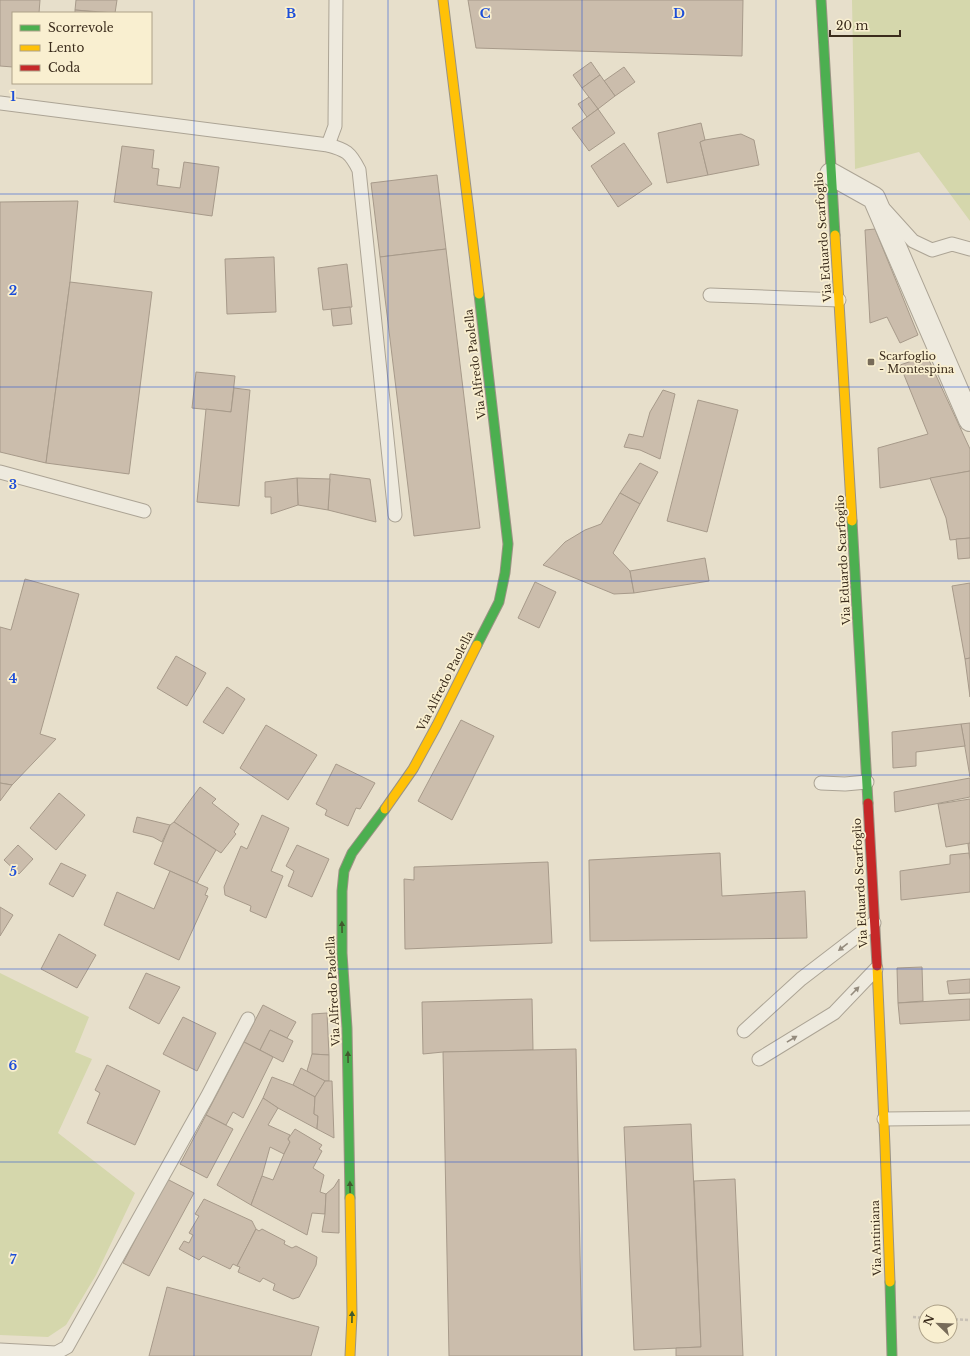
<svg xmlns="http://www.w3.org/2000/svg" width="970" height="1356" viewBox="0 0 970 1356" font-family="'Libre Baskerville',serif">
  <rect width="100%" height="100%" fill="#e7dfcb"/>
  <g fill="#d5d7ac">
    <polygon points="852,0 970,0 970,221 919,152 855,169"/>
    <polygon points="0,973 89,1017 75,1052 92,1059 58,1133 135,1193 96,1275 66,1325 48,1337 0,1335"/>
  </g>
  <g fill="#cbbdac" stroke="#a79a8a">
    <polygon points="0,0 40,0 39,13 13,13 13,67 0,66"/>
    <polygon points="76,0 117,0 115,13 75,10"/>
    <polygon points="468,0 743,0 742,56 476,48"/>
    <polygon points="75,10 95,12 95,13 75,13"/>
    <polygon points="591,62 600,75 582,88 573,75"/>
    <polygon points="624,67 635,82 615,96 604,81"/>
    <polygon points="600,75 615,96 598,109 582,88"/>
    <polygon points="589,97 598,109 587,117 578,104"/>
    <polygon points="598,109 615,133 589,151 572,128"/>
    <polygon points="701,123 705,140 700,142 708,175 667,183 658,133"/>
    <polygon points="741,134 754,140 759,165 708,175 700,142 705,140"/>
    <polygon points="624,143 652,184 618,207 591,166"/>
    <polygon points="122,146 154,150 152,168 159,169 157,185 180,188 184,162 219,167 212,216 114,202"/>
    <polygon points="437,175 446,249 380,257 371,183"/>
    <polygon points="78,201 70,282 46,463 0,452 0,202"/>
    <polygon points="875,229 918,335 900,343 887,317 870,323 865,230"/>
    <polygon points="446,249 480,528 414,536 380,257"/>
    <polygon points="274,257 276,312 227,314 225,259"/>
    <polygon points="347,264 352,307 323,310 318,268"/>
    <polygon points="70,282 152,292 129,474 46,463"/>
    <polygon points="350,307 352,324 333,326 331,309"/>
    <polygon points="927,356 970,449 970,471 880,488 878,448 928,434 900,365"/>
    <polygon points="196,372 235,376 231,412 192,408"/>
    <polygon points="234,388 250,390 239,506 197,502 206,409 231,412"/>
    <polygon points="663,390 675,394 660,459 640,450 624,447 629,434 643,437 650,412"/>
    <polygon points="698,400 738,410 707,532 667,521"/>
    <polygon points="640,463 658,472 640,504 620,493"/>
    <polygon points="970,471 970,538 950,540 946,518 930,478"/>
    <polygon points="330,474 370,479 376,522 328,510"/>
    <polygon points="297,478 330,479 328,510 298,505"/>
    <polygon points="297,478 298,505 271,514 271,497 265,497 265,482"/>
    <polygon points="620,493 640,504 613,553 630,571 634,593 614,594 543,565 565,542 585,530 601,524"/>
    <polygon points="970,538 970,558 958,559 956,539"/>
    <polygon points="705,558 709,581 634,593 630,571"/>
    <polygon points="25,579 79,594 40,734 56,739 12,785 0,783 0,627 11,630"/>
    <polygon points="535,582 556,592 539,628 518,618"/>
    <polygon points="970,583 970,658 965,659 952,586"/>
    <polygon points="176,656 206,673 187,706 157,688"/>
    <polygon points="970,658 970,697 965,659"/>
    <polygon points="227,687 245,699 223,734 203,722"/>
    <polygon points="461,720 494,736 452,820 418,801"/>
    <polygon points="970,723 970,777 961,724"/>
    <polygon points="961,724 965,746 916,752 916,766 893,768 892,732"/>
    <polygon points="266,725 317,755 288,800 240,768"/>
    <polygon points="336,764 375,783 360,809 356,808 348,826 325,815 327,810 316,804"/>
    <polygon points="970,778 970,797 895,812 894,792"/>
    <polygon points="0,783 12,785 0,801"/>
    <polygon points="200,787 216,799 212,803 239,824 234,832 236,834 221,853 174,822"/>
    <polygon points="59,793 85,815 56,850 30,828"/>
    <polygon points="970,799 970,843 946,847 938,804"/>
    <polygon points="262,815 289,828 271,871 283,876 266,918 250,911 251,906 225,895 224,887 241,846 247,849"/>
    <polygon points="137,817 170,825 162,842 153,837 133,832"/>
    <polygon points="174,822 216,850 197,883 154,864 170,825"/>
    <polygon points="970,843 970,860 968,844"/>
    <polygon points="18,845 33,859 19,874 4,860"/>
    <polygon points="297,845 329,859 312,897 288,886 294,871 286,866"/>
    <polygon points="720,853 722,896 805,891 807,938 590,941 589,860"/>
    <polygon points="969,853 970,860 970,892 901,900 900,871 950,864 950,855"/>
    <polygon points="548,862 552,943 405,949 404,879 414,880 414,867"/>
    <polygon points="61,863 86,875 73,897 49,884"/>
    <polygon points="170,871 208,888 205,895 208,896 179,960 104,925 117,892 154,909"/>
    <polygon points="0,907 13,915 0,936"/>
    <polygon points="59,934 96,955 77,988 41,969"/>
    <polygon points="922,967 923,1001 898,1003 897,968"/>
    <polygon points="146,973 180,987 159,1024 129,1008"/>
    <polygon points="970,979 970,993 949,994 947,981"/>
    <polygon points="532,999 533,1050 443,1052 423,1054 422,1002"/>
    <polygon points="970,999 970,1020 900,1024 898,1003"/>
    <polygon points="263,1005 296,1022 287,1038 270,1030 260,1050 244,1042"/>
    <polygon points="327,1013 329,1055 312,1054 312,1014"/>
    <polygon points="183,1017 216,1033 197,1071 163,1054"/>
    <polygon points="270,1030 293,1041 283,1062 260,1050"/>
    <polygon points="244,1042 273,1057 243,1118 233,1112 226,1125 206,1115"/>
    <polygon points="576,1049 582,1356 449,1356 443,1052"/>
    <polygon points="312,1054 329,1055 329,1081 325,1081 307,1071"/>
    <polygon points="107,1065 160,1091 135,1145 87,1123 100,1093 95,1090"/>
    <polygon points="301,1068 325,1081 315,1097 293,1085"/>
    <polygon points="272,1077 293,1085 315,1097 314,1114 318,1116 317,1129 278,1108 263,1098"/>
    <polygon points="325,1081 332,1081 334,1138 317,1129 318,1116 314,1114 315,1097"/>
    <polygon points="263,1098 278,1108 268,1125 290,1135 288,1139 290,1142 284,1154 270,1147 262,1176 251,1205 217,1185"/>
    <polygon points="206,1115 233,1129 207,1178 180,1164"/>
    <polygon points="691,1124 701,1347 634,1350 624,1127"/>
    <polygon points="295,1129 322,1145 319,1149 322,1151 313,1168 324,1175 320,1192 326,1194 325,1214 312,1213 307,1235 251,1205 262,1176 273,1180 284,1154 290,1142 288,1139"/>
    <polygon points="167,1179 194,1193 149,1276 123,1263"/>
    <polygon points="339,1179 339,1233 322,1232 325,1214 326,1194 334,1187"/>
    <polygon points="735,1179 743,1356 676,1356 676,1348 701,1347 694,1181"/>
    <polygon points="204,1199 252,1221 256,1229 237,1266 233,1264 230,1269 203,1256 199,1260 179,1249 184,1241 189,1243 193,1235 189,1233 199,1216 195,1214"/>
    <polygon points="256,1229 259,1231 262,1229 285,1241 284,1244 292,1248 296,1246 317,1257 316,1265 299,1297 293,1299 273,1290 275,1284 263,1278 260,1282 238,1272 240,1267 237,1266"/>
    <polygon points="167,1287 319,1327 311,1356 149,1356"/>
  </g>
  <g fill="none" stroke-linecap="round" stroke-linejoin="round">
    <defs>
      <g id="lane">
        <path d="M 0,103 L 328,145 C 346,150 350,152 359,170 L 395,515"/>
        <polyline points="328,145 335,126 336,0"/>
        <polyline points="885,210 913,241 932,250 952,244 970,249"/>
        <polyline points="710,295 839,300"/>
        <polyline points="0,472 144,511"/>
        <polyline points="821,783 845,784 867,782"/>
        <polyline points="744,1031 801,979 874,923"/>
        <polyline points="759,1059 834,1013 876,969"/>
        <polyline points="884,1119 970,1118"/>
        <polyline points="0,1350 56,1353 67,1347 207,1097 248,1019"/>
      </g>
      <polyline id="street" points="831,174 874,198 970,420"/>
      <g id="fast">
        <polyline points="821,0 835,235"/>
        <polyline points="852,521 868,803"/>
        <polyline points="477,645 499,602 505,573 508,544 479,294"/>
        <polyline points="350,1198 347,1028 342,953 342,891 344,871 352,853 385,809"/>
        <polyline points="890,1282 892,1356"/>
      </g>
      <g id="slow">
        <polyline points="443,0 479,294"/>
        <polyline points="835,235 852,521"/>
        <polyline points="385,809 413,769 437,725 477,645"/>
        <polyline points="877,966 885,1146 890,1282"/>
        <polyline points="350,1356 352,1315 350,1198"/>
      </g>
      <polyline id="jam" points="868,803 877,966"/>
    </defs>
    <use href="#lane" stroke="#aca495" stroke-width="15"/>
    <use href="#street" stroke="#aca495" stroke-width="24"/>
    <use href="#fast" stroke="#9b9384" stroke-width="11"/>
    <use href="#slow" stroke="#9b9384" stroke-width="11"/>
    <use href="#jam" stroke="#9b9384" stroke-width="11"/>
    <g stroke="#c7c0b5" stroke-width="2.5" stroke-dasharray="3 2" stroke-linecap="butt">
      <polyline points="913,1317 926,1318"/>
      <polyline points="950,1319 970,1320"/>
    </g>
    <use href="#lane" stroke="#eeeade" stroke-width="13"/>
    <use href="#street" stroke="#eeeade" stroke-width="22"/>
    <use href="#fast" stroke="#4caf50" stroke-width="9"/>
    <use href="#slow" stroke="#ffc107" stroke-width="9"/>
    <use href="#jam" stroke="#c62828" stroke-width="9"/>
  </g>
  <defs><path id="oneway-solid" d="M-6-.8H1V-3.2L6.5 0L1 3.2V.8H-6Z"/></defs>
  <g fill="#415a2e">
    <use href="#oneway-solid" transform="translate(342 927) rotate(-91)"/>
    <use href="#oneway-solid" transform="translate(348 1057) rotate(-91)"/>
    <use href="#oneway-solid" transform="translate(350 1187) rotate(-91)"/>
    <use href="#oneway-solid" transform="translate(352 1317) rotate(-89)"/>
  </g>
  <g fill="#948b7d">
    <use href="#oneway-solid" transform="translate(843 947) rotate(142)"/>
    <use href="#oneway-solid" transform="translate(855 991) rotate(-46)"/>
    <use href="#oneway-solid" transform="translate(792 1039) rotate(-31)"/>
  </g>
  <path fill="none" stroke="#1d4ed8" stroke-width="1" stroke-opacity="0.55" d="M 194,0 L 194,1356M 388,0 L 388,1356M 582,0 L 582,1356M 776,0 L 776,1356M 0,194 L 970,194M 0,387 L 970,387M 0,581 L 970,581M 0,775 L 970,775M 0,969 L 970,969M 0,1162 L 970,1162"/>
  <rect fill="#776b59" stroke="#f9efd0" stroke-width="1.5" x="867" y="358" width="8" height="8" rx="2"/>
  <g text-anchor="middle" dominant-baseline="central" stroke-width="3.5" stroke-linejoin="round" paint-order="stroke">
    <g font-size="11" fill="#3b2c1c" stroke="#f9efd0">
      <text transform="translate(823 237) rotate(-94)">Via Eduardo Scarfoglio</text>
      <text transform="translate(475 364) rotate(-97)">Via Alfredo Paolella</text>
      <text transform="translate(843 560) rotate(-93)">Via Eduardo Scarfoglio</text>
      <text transform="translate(445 681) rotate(-63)">Via Alfredo Paolella</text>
      <text transform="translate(860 883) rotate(-93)">Via Eduardo Scarfoglio</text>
      <text transform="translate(333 991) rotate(-93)">Via Alfredo Paolella</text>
      <text transform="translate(876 1238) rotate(-92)">Via Antiniana</text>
    </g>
    <g font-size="11" fill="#3b2c1c" stroke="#f9efd0" text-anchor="start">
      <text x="879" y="356">Scarfoglio<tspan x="879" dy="13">- Montespina</tspan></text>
    </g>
  </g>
  <g font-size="13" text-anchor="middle" font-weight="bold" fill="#1d4ed8" stroke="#f9efd0" stroke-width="3.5" stroke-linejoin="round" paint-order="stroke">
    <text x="291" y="18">B</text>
    <text x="485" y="18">C</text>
    <text x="679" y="18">D</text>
    <text x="13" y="101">1</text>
    <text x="13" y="295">2</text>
    <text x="13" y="489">3</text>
    <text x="13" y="683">4</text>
    <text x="13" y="876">5</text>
    <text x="13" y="1070">6</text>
    <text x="13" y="1264">7</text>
  </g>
  <rect x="12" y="12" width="140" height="72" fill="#f9efd0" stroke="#ada188"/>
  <rect x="20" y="25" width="20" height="6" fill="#4caf50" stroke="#ada188"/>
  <text x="48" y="32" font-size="12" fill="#3b2c1c">Scorrevole</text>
  <rect x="20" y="45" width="20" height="6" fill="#ffc107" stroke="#ada188"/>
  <text x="48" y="52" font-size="12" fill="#3b2c1c">Lento</text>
  <rect x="20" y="65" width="20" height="6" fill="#c62828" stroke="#ada188"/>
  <text x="48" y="72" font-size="12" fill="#3b2c1c">Coda</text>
  <g transform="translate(938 1324) rotate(293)"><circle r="19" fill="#f9efd0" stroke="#ada188"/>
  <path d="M0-3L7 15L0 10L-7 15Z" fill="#776b59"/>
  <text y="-6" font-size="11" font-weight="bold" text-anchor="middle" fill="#3b2c1c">N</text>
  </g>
  <path d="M830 30v6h70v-6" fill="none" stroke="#3b2c1c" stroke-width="2"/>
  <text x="836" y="30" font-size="12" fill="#3b2c1c" stroke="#f9efd0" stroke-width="3" paint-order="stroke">20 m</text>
</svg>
